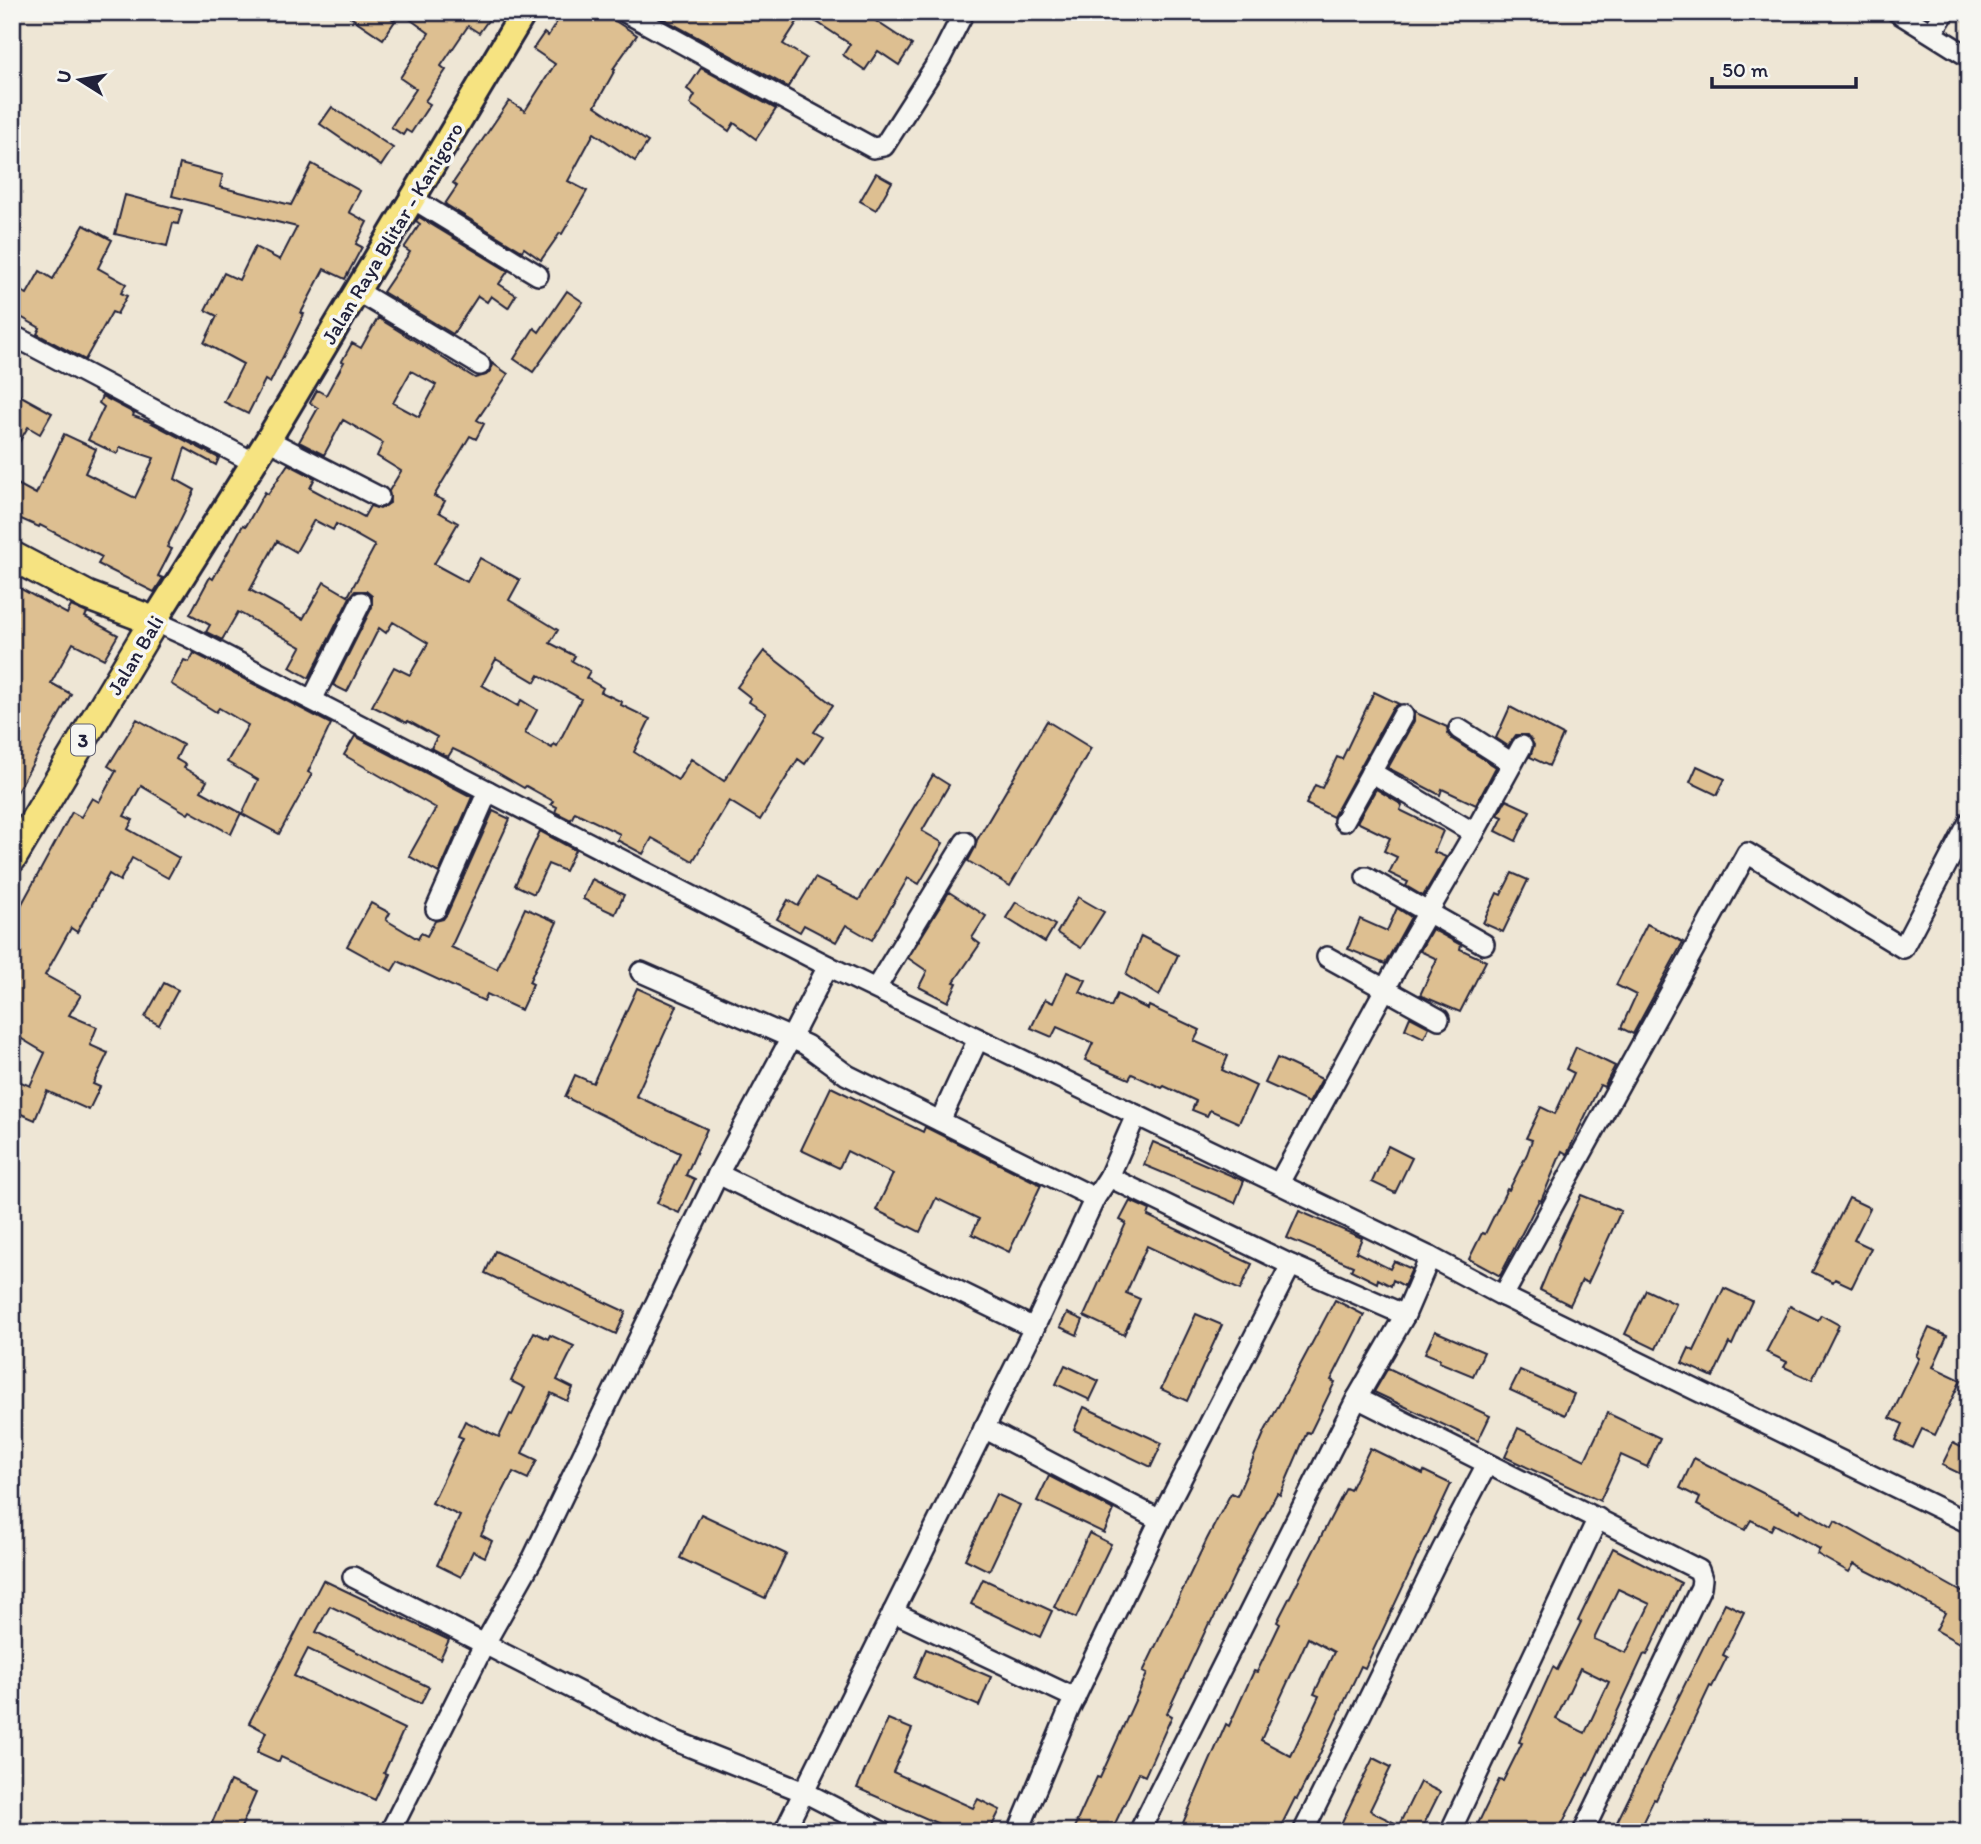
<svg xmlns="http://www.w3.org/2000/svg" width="1981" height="1844" viewBox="0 0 1981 1844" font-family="Itim,sans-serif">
  <rect width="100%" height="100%" fill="#eee6d5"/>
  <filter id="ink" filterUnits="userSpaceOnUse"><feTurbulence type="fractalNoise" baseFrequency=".0143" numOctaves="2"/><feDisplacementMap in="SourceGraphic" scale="14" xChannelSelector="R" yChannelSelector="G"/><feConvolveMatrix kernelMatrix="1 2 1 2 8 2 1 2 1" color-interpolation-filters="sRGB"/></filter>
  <g filter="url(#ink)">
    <g fill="#ddbf91" stroke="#22223b" stroke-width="2" fill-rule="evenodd">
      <polygon points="343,12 382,12 395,21 383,39"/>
      <polygon points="400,12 494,12 479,33 468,26 441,66 446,70 425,101 430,104 411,133 406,130 403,135 391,127 416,89 400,78 429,33"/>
      <polygon points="563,12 601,12 637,35 613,69 615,70 595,106 648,142 635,161 594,133 568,181 587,191 562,234 560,233 541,260 524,248 522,251 445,204 457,186 453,183 509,101 525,111 555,64 533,49 544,33 548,36"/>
      <polygon points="651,12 862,12 912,45 899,65 878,51 865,70 843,55 850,44 803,13 783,44 806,58 788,87"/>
      <polygon points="701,68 776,109 756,139 734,123 729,131 690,104 695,95 687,89"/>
      <polygon points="332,107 393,148 381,166 320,124"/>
      <polygon points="180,164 223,175 220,187 291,205 312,164 360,191 349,212 367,222 356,244 362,247 345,279 324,269 301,313 304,314 270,383 265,380 248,414 224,402 243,364 204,343 217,316 205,310 224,273 239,280 255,247 280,260 297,227 172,196"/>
      <polygon points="876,173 892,182 876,210 860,201"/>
      <polygon points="125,195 182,210 178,224 173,223 167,246 115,234"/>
      <polygon points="419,217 508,271 499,284 516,295 508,308 491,296 487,302 478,296 453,334 383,292 410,252 404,248 420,224 416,221"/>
      <polygon points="84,225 112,240 98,268 126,284 121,293 127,296 117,314 112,312 85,360 37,334 40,328 12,312 12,302 19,290 27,294 40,271 53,279"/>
      <polygon points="567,291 583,302 533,372 514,359 534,328 539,332"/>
      <path d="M 378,318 L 475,378 L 486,375 L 491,371 L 492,363 L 508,374 L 477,420 L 484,424 L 476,439 L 470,436 L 434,496 L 445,501 L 439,512 L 458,523 L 434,564 L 467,582 L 480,558 L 520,580 L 509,600 L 558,630 L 550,643 L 575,656 L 572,661 L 590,671 L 586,678 L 603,688 L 601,692 L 622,702 L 621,705 L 650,719 L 634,752 L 678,780 L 691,759 L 724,781 L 766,713 L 749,702 L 751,698 L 737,687 L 764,651 L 833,705 L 814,732 L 823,737 L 805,764 L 798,759 L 760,820 L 729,801 L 693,861 L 652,838 L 643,854 L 617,840 L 620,834 L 575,812 L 571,820 L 555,812 L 557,807 L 551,804 L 553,801 L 526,786 L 524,788 L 472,758 L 453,749 L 448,757 L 431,748 L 437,737 L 408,721 L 407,723 L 372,706 L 394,667 L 410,675 L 428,643 L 393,622 L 386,633 L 379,628 L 347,692 L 333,685 L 372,607 L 372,596 L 366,591 L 355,591 L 350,597 L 309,678 L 290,667 L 301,647 L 238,612 L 222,640 L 206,632 L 210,625 L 190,614 L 210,577 L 213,579 L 243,525 L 246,526 L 265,492 L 268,494 L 288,464 L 315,478 L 310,488 L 364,517 L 370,506 L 380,509 L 390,503 L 389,491 L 401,471 L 377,456 L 383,443 L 343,420 L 324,455 L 299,442 L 318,408 L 310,403 L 317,390 L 326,395 L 344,362 L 342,361 L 352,343 L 361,348 ZM 411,371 L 436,385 L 419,417 L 393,403 ZM 314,520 L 333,530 L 336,524 L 375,546 L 348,596 L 324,582 L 303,619 L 250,590 L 277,541 L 296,552 ZM 496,659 L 535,682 L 539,675 L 581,699 L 557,746 L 554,744 L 552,748 L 525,733 L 537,710 L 521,700 L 518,706 L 482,685 Z"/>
      <polygon points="12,391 52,413 40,434 28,427 12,454"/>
      <polygon points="102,396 134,413 133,416 150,422 219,458 216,465 185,448 175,479 195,490 167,547 172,549 158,576 163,578 154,592 98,564 102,557 40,525 39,527 12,515 12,481 36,494 64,434 96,449 85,473 135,498 154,458 120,447 117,454 88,440 104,407 99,403"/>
      <polygon points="12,584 67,614 71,606 87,613 85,617 118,635 104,659 73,643 51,683 71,694 12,801"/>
      <polygon points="194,653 331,724 308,772 312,774 279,834 242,814 258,780 227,762 248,725 219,708 216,712 171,684 184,660 189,662"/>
      <polygon points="1374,692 1399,704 1392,709 1333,817 1306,804 1315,785 1322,788 1337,757 1342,759"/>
      <polygon points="1510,707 1563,735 1549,766 1530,757 1534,745 1527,735 1516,735 1508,746 1496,738"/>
      <polygon points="1414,712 1447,727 1448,734 1452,739 1496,767 1476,805 1442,789 1440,795 1388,768 1414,721"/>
      <polygon points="137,719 183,745 176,759 186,765 184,768 207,781 201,791 241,813 231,834 190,811 188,814 141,786 124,816 133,820 128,829 179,858 168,878 132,858 120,881 109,874 77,932 71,928 45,975 81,995 69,1015 97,1027 90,1045 108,1053 93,1084 100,1087 89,1110 47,1091 35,1120 12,1110 12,1078 30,1086 45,1053 12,1033 12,922 72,812 81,817 92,798 99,802 116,771 108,766"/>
      <polygon points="1047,721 1091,748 1010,886 968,861 975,848 977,840"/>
      <polygon points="355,736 472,797 439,873 409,856 436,808 344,755"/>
      <polygon points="1697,766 1725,779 1717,795 1690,782"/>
      <polygon points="933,775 949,785 922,831 943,843 919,884 908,878 872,940 846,925 836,942 804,925 800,932 777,919 788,900 798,906 815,878 859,900"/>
      <polygon points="1376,789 1402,805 1400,810 1443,831 1434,852 1446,857 1423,896 1406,886 1408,882 1389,873 1397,857 1384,851 1390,838 1357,822"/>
      <polygon points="1506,800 1530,811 1516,841 1496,831 1503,817 1498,815"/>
      <polygon points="493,811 510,819 451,947 497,969 525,908 557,922 529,982 533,984 521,1010 487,994 484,1001 398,961 392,971 347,946 371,903 390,913 386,920 418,939 421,933 427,936 435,921 443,919 447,914"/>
      <polygon points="540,831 575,850 565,871 548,864 534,894 515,885"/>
      <polygon points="1512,873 1528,880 1503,932 1483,923 1497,893 1501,895"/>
      <polygon points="592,879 624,895 615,914 583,899"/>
      <polygon points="949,892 986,916 972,938 980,944 954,982 957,983 948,1002 919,987 927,971 908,958"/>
      <polygon points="1078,897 1104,912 1081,948 1057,933"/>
      <polygon points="1016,902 1055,925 1045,942 1006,918"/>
      <polygon points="1397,908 1411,917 1385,964 1348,949 1360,919 1387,931"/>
      <polygon points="1647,924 1683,942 1633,1034 1621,1028 1636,995 1616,985"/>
      <polygon points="1432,929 1461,945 1460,949 1486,961 1460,1012 1420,995 1437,959 1420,951"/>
      <polygon points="1141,936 1178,955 1159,996 1126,975"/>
      <polygon points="1067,972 1086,980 1080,992 1111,1007 1117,994 1148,1009 1149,1006 1200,1030 1194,1041 1228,1056 1222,1070 1256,1086 1239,1123 1210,1110 1207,1116 1192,1110 1196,1101 1164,1086 1162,1088 1132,1074 1129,1079 1085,1060 1093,1043 1057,1027 1052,1037 1031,1028 1045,999 1053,1003"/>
      <polygon points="164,983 178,990 159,1025 145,1017"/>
      <polygon points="637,988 677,1006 636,1096 707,1129 686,1175 695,1179 679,1213 657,1203 680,1153 565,1097 575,1075 593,1083"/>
      <polygon points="1410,1017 1429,1027 1424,1038 1405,1029"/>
      <polygon points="1576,1047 1615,1066 1604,1087 1600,1085 1567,1154 1562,1151 1541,1201 1539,1200 1500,1276 1469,1259 1482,1233 1485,1234 1507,1189 1509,1190 1527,1154 1532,1140 1526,1138 1541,1107 1555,1114 1574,1073 1566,1069"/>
      <polygon points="1277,1058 1322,1079 1309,1103 1265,1083"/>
      <polygon points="831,1087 923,1132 925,1127 1041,1185 1009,1252 972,1234 979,1219 936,1198 920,1232 876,1210 893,1174 847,1151 839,1168 801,1150"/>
      <polygon points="1153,1142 1244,1181 1235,1203 1144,1165"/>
      <polygon points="1388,1146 1412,1158 1395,1193 1372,1182"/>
      <polygon points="1581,1195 1621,1211 1588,1283 1582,1280 1570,1305 1540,1290 1559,1245 1558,1244"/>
      <polygon points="1849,1198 1870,1208 1854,1240 1871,1248 1852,1287 1835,1279 1833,1282 1812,1272"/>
      <polygon points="1130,1201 1150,1210 1148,1216 1252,1264 1240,1290 1147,1246 1126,1293 1140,1299 1124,1335 1084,1316 1126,1223 1120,1220"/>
      <polygon points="1299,1211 1362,1238 1356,1252 1390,1269 1394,1261 1412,1269 1404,1286 1393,1280 1391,1286 1378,1279 1377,1283 1351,1270 1353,1266 1287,1238"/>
      <polygon points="495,1251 626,1312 616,1334 485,1273"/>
      <polygon points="1724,1288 1752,1301 1732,1345 1729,1343 1713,1377 1682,1363 1689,1348 1694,1351"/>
      <polygon points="1646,1290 1676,1304 1656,1349 1625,1334"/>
      <polygon points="1335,1300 1364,1315 1331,1380 1335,1382 1310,1433 1307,1432 1280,1495 1277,1493 1234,1576 1211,1624 1209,1623 1167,1713 1172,1716 1145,1776 1139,1773 1111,1832 1072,1832 1097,1777 1100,1778 1147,1674 1143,1672 1207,1539 1231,1493 1237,1496 1265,1431"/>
      <polygon points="1790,1306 1818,1320 1821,1315 1839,1325 1812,1380 1784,1367 1787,1362 1766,1352"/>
      <polygon points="1067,1313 1083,1320 1077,1335 1060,1327"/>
      <polygon points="1196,1314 1222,1325 1187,1401 1161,1389"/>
      <polygon points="1929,1328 1947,1336 1933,1367 1961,1380 1935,1435 1922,1429 1913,1448 1896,1440 1903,1424 1890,1418 1919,1358 1916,1356"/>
      <polygon points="1435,1331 1484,1352 1473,1376 1439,1362 1440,1359 1425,1353"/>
      <polygon points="534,1332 548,1339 550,1335 574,1346 557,1380 573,1388 567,1401 551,1393 522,1453 537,1460 528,1479 513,1472 481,1535 492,1541 485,1557 473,1551 461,1577 437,1565 460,1516 432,1503 463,1438 458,1436 465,1421 499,1437 510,1414 512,1415 525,1388 511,1381"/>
      <polygon points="1065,1365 1099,1381 1090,1400 1056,1384"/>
      <polygon points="1388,1368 1490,1416 1478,1441 1374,1392"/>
      <polygon points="1520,1370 1574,1394 1565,1415 1510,1390"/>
      <polygon points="1084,1407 1162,1443 1151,1467 1074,1430"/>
      <polygon points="1607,1413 1660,1438 1647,1467 1621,1455 1600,1501 1505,1457 1518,1428 1585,1460"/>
      <polygon points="1953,1443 1969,1451 1969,1478 1942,1465"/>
      <path d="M 1370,1448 L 1423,1474 L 1424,1471 L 1451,1484 L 1365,1668 L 1361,1666 L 1317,1760 L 1297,1799 L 1295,1798 L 1278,1832 L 1179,1832 L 1226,1724 L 1229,1726 L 1254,1671 L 1257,1672 L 1280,1624 L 1277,1622 L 1346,1488 L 1350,1490 ZM 1308,1638 L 1334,1652 L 1314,1694 L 1319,1696 L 1291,1756 L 1261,1740 Z"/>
      <polygon points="1694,1458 1800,1512 1801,1509 1832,1527 1835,1521 1969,1596 1969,1645 1963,1642 1961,1644 1936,1630 1945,1613 1897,1586 1854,1564 1849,1572 1817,1554 1820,1549 1774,1524 1771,1530 1751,1520 1745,1530 1697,1505 1700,1498 1680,1488"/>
      <polygon points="1049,1476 1114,1510 1104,1533 1037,1501"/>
      <polygon points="996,1494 1020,1505 989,1571 965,1559"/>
      <polygon points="701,1514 786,1554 765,1598 680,1558"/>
      <polygon points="1089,1533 1111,1544 1076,1618 1054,1607"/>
      <path d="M 1613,1548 L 1681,1583 L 1647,1655 L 1644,1654 L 1588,1775 L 1587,1774 L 1558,1832 L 1474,1832 L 1499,1780 L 1503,1781 L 1522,1743 L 1519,1742 L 1553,1667 L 1557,1670 L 1581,1622 L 1578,1621 ZM 1618,1589 L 1650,1604 L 1626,1653 L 1594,1639 ZM 1580,1668 L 1609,1682 L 1585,1733 L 1556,1719 Z"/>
      <polygon points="983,1579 1052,1611 1040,1637 971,1604"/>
      <polygon points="323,1580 449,1640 440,1659 330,1606 316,1632 429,1687 421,1704 308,1649 294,1676 404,1729 384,1773 387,1774 375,1800 281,1757 279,1762 257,1752 266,1732 249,1723"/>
      <polygon points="1725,1603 1744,1612 1723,1655 1727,1657 1712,1687 1710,1686 1656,1800 1654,1799 1638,1832 1612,1832"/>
      <polygon points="926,1649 991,1677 979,1706 914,1678"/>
      <polygon points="888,1719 912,1729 893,1772 973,1808 978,1799 1000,1810 989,1832 957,1832 857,1788"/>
      <polygon points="1373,1758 1391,1767 1370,1810 1372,1812 1399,1825 1420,1782 1440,1792 1420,1832 1337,1832"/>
      <polygon points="230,1781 256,1793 239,1832 208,1832"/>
    </g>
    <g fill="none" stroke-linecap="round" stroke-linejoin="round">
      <defs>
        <g id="minor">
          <polyline points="625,12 873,148 884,146 941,57 964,12"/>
          <polyline points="1897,12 1969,57"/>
          <polyline points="1932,33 1945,12"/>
          <polyline points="413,199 538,275"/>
          <polyline points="357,291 480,365"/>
          <polyline points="12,335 253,462"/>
          <polyline points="268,440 379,497"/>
          <polyline points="154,621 187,636 828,966 1430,1257 1503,1296 1969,1523"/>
          <polyline points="312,700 361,602"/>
          <polyline points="1459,729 1512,763"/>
          <polyline points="1344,821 1403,715"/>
          <polyline points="1474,833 1522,746"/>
          <polyline points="1366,877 1484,944"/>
          <polyline points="436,909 488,791"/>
          <polyline points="1327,957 1439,1019"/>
          <polyline points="641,972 791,1038 828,966"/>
          <polyline points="876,988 965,842"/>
          <polyline points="940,1121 978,1039"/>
          <polyline points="718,1174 1034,1328"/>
          <polyline points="1109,1177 1291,1265"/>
          <polyline points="1279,1183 1413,938 1474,833 1371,772"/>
          <polyline points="1503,1296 1747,853 1903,948 1969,822"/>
          <polyline points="1405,1315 1430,1257"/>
          <polyline points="1357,1398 1699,1570 1702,1579 1701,1587 1583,1832"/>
          <polyline points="984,1428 1160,1520"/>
          <polyline points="353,1577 673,1740 804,1792 882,1832"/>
          <polyline points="893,1612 1075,1698"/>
          <polyline points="390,1832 484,1645 533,1558 718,1174 791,1038 806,1045 847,1075 1095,1198"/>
          <polyline points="784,1832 1034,1328 1095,1198 1109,1177 1136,1115"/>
          <polyline points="1018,1832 1069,1710 1160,1520 1291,1265 1405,1315 1357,1398 1139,1832"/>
          <polyline points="1303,1832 1442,1550 1487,1464"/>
          <polyline points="1450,1832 1598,1518"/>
        </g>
        <polyline id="major" points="154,621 268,440 524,12"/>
        <polyline id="highway" points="12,556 88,596 154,621 12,858"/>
      </defs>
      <use href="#minor" stroke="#22223b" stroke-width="24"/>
      <use href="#major" stroke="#22223b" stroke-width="30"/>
      <use href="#highway" stroke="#22223b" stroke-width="33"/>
      <use href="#minor" stroke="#f6f6f2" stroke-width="19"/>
      <use href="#major" stroke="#f6e381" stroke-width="24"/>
      <use href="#highway" stroke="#f6e381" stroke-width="28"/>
    </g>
  </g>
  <g text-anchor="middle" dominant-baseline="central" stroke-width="7" stroke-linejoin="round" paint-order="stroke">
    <rect fill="#f6f6f2" stroke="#626272" stroke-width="2" x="71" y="724.5" width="24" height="31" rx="5"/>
    <g font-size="19" font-weight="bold" fill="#22223b">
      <text x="83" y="740">3</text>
    </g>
    <g font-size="21" fill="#22223b" stroke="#f6f6f2">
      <text transform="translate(392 233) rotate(-59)">Jalan Raya Blitar - Kanigoro</text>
      <text transform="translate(135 655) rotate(-59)">Jalan Bali</text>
    </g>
  </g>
  <rect width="1981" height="1844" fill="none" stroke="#f6f6f2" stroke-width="42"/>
  <rect x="21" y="21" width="1939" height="1802" fill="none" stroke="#22223b" stroke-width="2.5" filter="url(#ink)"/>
  <g transform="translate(80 80) rotate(281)" stroke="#f6f6f2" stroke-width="5" paint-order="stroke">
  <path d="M0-5L12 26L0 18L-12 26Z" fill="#22223b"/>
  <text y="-10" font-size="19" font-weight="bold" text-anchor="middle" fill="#22223b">U</text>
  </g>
  <path d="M1712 77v10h144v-10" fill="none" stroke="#22223b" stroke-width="3.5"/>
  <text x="1722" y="77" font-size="21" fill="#22223b" stroke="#f6f6f2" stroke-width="5" paint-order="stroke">50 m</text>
</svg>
